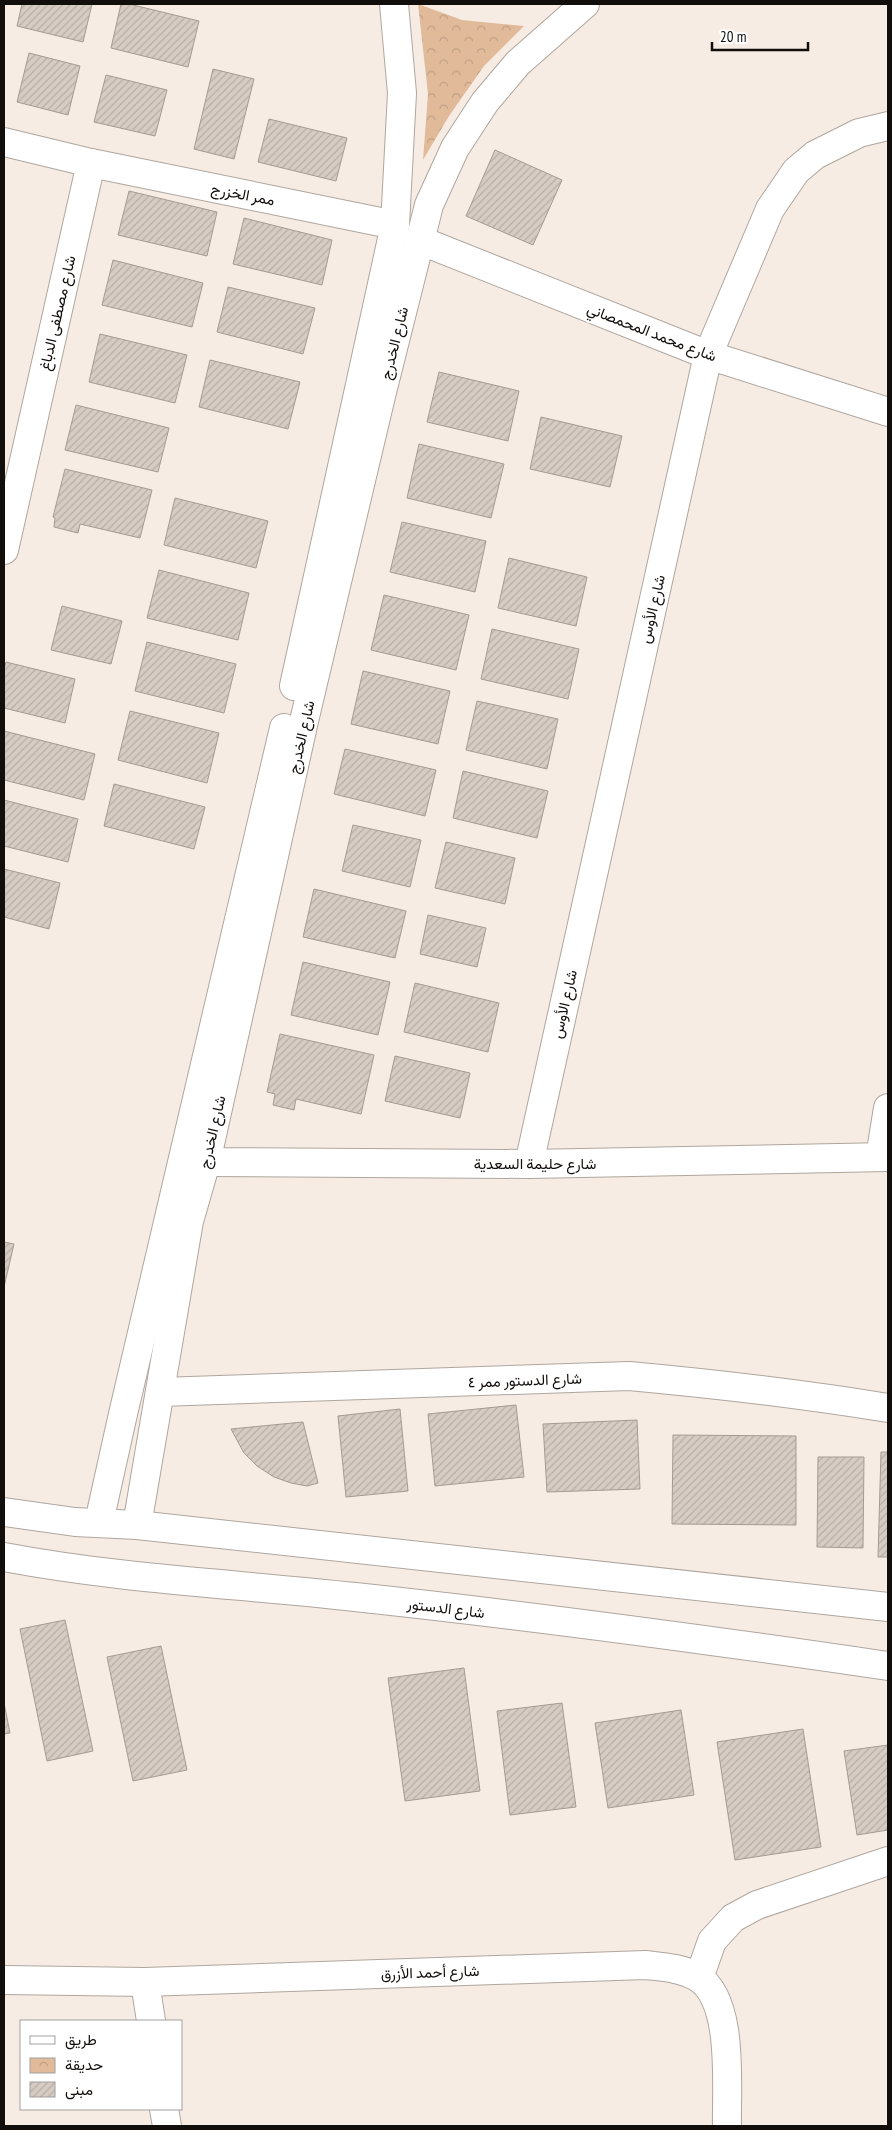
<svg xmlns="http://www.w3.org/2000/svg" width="892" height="2130" viewBox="0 0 892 2130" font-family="'PT Sans Narrow',Vazirmatn,sans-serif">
  <defs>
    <pattern id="park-crowns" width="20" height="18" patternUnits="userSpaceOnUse" patternTransform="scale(1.25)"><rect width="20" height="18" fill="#e1ba9a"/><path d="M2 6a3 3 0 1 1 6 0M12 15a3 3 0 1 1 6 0" fill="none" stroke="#c09f83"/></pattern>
    <pattern id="building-hatch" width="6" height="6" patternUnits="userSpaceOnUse" patternTransform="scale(1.25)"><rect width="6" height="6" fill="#d6ccc4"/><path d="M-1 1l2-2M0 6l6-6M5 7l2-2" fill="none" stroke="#b7aea7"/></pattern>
  </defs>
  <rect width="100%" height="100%" fill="#f7ece4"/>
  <polygon fill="url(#park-crowns)" points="418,4 462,20 524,26 484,66 449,116 423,160 428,94"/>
  <g fill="url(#building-hatch)" stroke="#a59b93">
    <polygon points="22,4 92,4 83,42 17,26"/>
    <polygon points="121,4 129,4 199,21 188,67 111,48"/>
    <polygon points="29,53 80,66 68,115 17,102"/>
    <polygon points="213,69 254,79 234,159 194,149"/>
    <polygon points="106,75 167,90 155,136 94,122"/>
    <polygon points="269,119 347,138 336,181 258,162"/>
    <polygon points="495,150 562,180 533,245 466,216"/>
    <polygon points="129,191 217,212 207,256 118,235"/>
    <polygon points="244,218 332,240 322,285 233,264"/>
    <polygon points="113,260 203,283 192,327 102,305"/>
    <polygon points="228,287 315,308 303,354 217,332"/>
    <polygon points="100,334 187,355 175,403 89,382"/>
    <polygon points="210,360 300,382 288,429 199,407"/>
    <polygon points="439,372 519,391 508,441 427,422"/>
    <polygon points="76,405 169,428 158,472 65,450"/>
    <polygon points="541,417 622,436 610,487 530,469"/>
    <polygon points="419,444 504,464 491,518 407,498"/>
    <polygon points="65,469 152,490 140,538 80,524 78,533 54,527 55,518 53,517"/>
    <polygon points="175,498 268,521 256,568 164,545"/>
    <polygon points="402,522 486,541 475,592 390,572"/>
    <polygon points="509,558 587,577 576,626 498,608"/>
    <polygon points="159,570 249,593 238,640 147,618"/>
    <polygon points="384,595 469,615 456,670 371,650"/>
    <polygon points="62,606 122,621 111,664 51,650"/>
    <polygon points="492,629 579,649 568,699 481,679"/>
    <polygon points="147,642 236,664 224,713 135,691"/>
    <polygon points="6,662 75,679 65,723 4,708 4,669"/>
    <polygon points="363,671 450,691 438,744 351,724"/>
    <polygon points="477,701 558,719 547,769 466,750"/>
    <polygon points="130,711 219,733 207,783 118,760"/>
    <polygon points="4,731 95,754 84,800 4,780"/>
    <polygon points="345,749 436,770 425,816 334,794"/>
    <polygon points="463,771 548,791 537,838 453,818"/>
    <polygon points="114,784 205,807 194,849 104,826"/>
    <polygon points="4,800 78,819 68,862 4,846"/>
    <polygon points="353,825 421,840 410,887 342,871"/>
    <polygon points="446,842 515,858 505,904 435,888"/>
    <polygon points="4,869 60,883 49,929 4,917"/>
    <polygon points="314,889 406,911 395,958 303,937"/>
    <polygon points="428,915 486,928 477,967 420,954"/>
    <polygon points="303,962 390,982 378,1035 291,1015"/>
    <polygon points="415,983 499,1003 488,1052 404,1032"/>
    <polygon points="280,1034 374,1055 361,1114 296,1099 294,1110 273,1105 275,1094 267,1092"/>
    <polygon points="395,1056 470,1073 460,1118 385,1101"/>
    <polygon points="4,1242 14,1244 4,1287"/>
    <polygon points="516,1405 524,1477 435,1486 428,1414"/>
    <polygon points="400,1409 408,1491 346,1497 338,1416"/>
    <polygon points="637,1420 640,1489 547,1492 543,1424"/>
    <polygon points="303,1422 318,1483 307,1486 291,1483 274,1477 257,1466 244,1453 231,1429"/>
    <polygon points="673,1435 796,1436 796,1525 672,1524"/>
    <polygon points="881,1452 888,1452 888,1557 878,1557"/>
    <polygon points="818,1457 864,1457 863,1548 817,1547"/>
    <polygon points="65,1620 93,1751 47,1761 20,1629"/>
    <polygon points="161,1646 187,1770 133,1781 107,1657"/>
    <polygon points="464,1668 480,1791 405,1801 388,1678"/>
    <polygon points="4,1703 10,1733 4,1734"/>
    <polygon points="562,1703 576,1807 510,1815 497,1711"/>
    <polygon points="681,1710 694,1795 608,1808 595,1723"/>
    <polygon points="803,1729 821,1847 735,1860 717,1742"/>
    <polygon points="888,1745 888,1830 857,1835 844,1751"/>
  </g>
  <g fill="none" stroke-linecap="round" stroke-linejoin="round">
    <defs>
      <g id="minor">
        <polyline points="4,142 91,163 395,225"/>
        <polyline points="419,240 708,355 888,412"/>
        <polyline points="4,550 91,163"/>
        <polyline points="294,686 395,225 402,93 394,4"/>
        <polyline points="880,1157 888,1108"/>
        <polyline points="188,1160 206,1162 529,1164 888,1157"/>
        <polyline points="529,1164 708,355 770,209 796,171 815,155 859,133 888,126"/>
        <path d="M 160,1392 L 629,1376 C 716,1384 802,1394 888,1408"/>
        <polyline points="99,1522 123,1414 284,728"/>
        <polyline points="137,1525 189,1221 206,1162 304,721 381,396 429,205 455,148 485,102 518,63 585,4"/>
        <polyline points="699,1978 712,1941 733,1918 757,1905 888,1861"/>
        <path d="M 4,1980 L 145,1982 L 645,1965 C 663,1967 682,1968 697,1977 C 735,1999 726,2088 727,2126"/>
        <polyline points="145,1982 151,2021"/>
        <polyline points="164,2109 167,2126"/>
      </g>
      <g id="major">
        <polyline points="4,1512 75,1522 137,1525 888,1607"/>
        <path d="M 4,1557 C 120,1579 238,1584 355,1597 C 533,1616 711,1640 888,1666"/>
      </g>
    </defs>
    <use href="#minor" stroke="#afa69e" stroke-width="30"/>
    <use href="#major" stroke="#afa69e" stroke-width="30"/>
    <use href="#minor" stroke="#fff" stroke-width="28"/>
    <use href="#major" stroke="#fff" stroke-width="28"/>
  </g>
  <g text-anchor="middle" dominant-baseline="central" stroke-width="4" stroke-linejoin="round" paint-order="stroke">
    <g font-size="15" fill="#110e0b" stroke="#fff">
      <text transform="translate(243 194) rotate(11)">ممر الخزرج</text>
      <text transform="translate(57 313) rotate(-77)">شارع مصطفى الدباغ</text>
      <text transform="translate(652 332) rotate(21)">شارع محمد المحمصاني</text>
      <text transform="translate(394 343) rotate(-76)">شارع الخدرج</text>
      <text transform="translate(652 609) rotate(-77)">شارع الأوس</text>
      <text transform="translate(301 737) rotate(-77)">شارع الخدرج</text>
      <text transform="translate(564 1004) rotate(-77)">شارع الأوس</text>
      <text transform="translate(212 1132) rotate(-77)">شارع الخدرج</text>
      <text x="535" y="1163">شارع حليمة السعدية</text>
      <text transform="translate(525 1380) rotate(-2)">شارع الدستور ممر ٤</text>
      <text transform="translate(446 1608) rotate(7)">شارع الدستور</text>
      <text transform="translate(430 1972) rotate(-2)">شارع أحمد الأزرق</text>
    </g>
  </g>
  <rect width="892" height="2130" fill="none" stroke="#110e0b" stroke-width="10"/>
  <rect x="20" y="2020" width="162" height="90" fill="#ffffff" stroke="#a09f9d"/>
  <rect x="30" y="2036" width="25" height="8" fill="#ffffff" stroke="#a09f9d"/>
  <text x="65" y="2045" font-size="15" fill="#110e0b">طريق</text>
  <rect x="30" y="2058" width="25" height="15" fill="url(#park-crowns)" stroke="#a09f9d"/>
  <text x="65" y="2070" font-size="15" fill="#110e0b">حديقة</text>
  <rect x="30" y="2082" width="25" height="15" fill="url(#building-hatch)" stroke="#a09f9d"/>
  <text x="65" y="2095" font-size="15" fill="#110e0b">مبنى</text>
  <path d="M712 42v8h96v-8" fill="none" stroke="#110e0b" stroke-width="2.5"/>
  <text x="720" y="42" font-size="15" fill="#110e0b" stroke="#ffffff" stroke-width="4" paint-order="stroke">20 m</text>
</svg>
